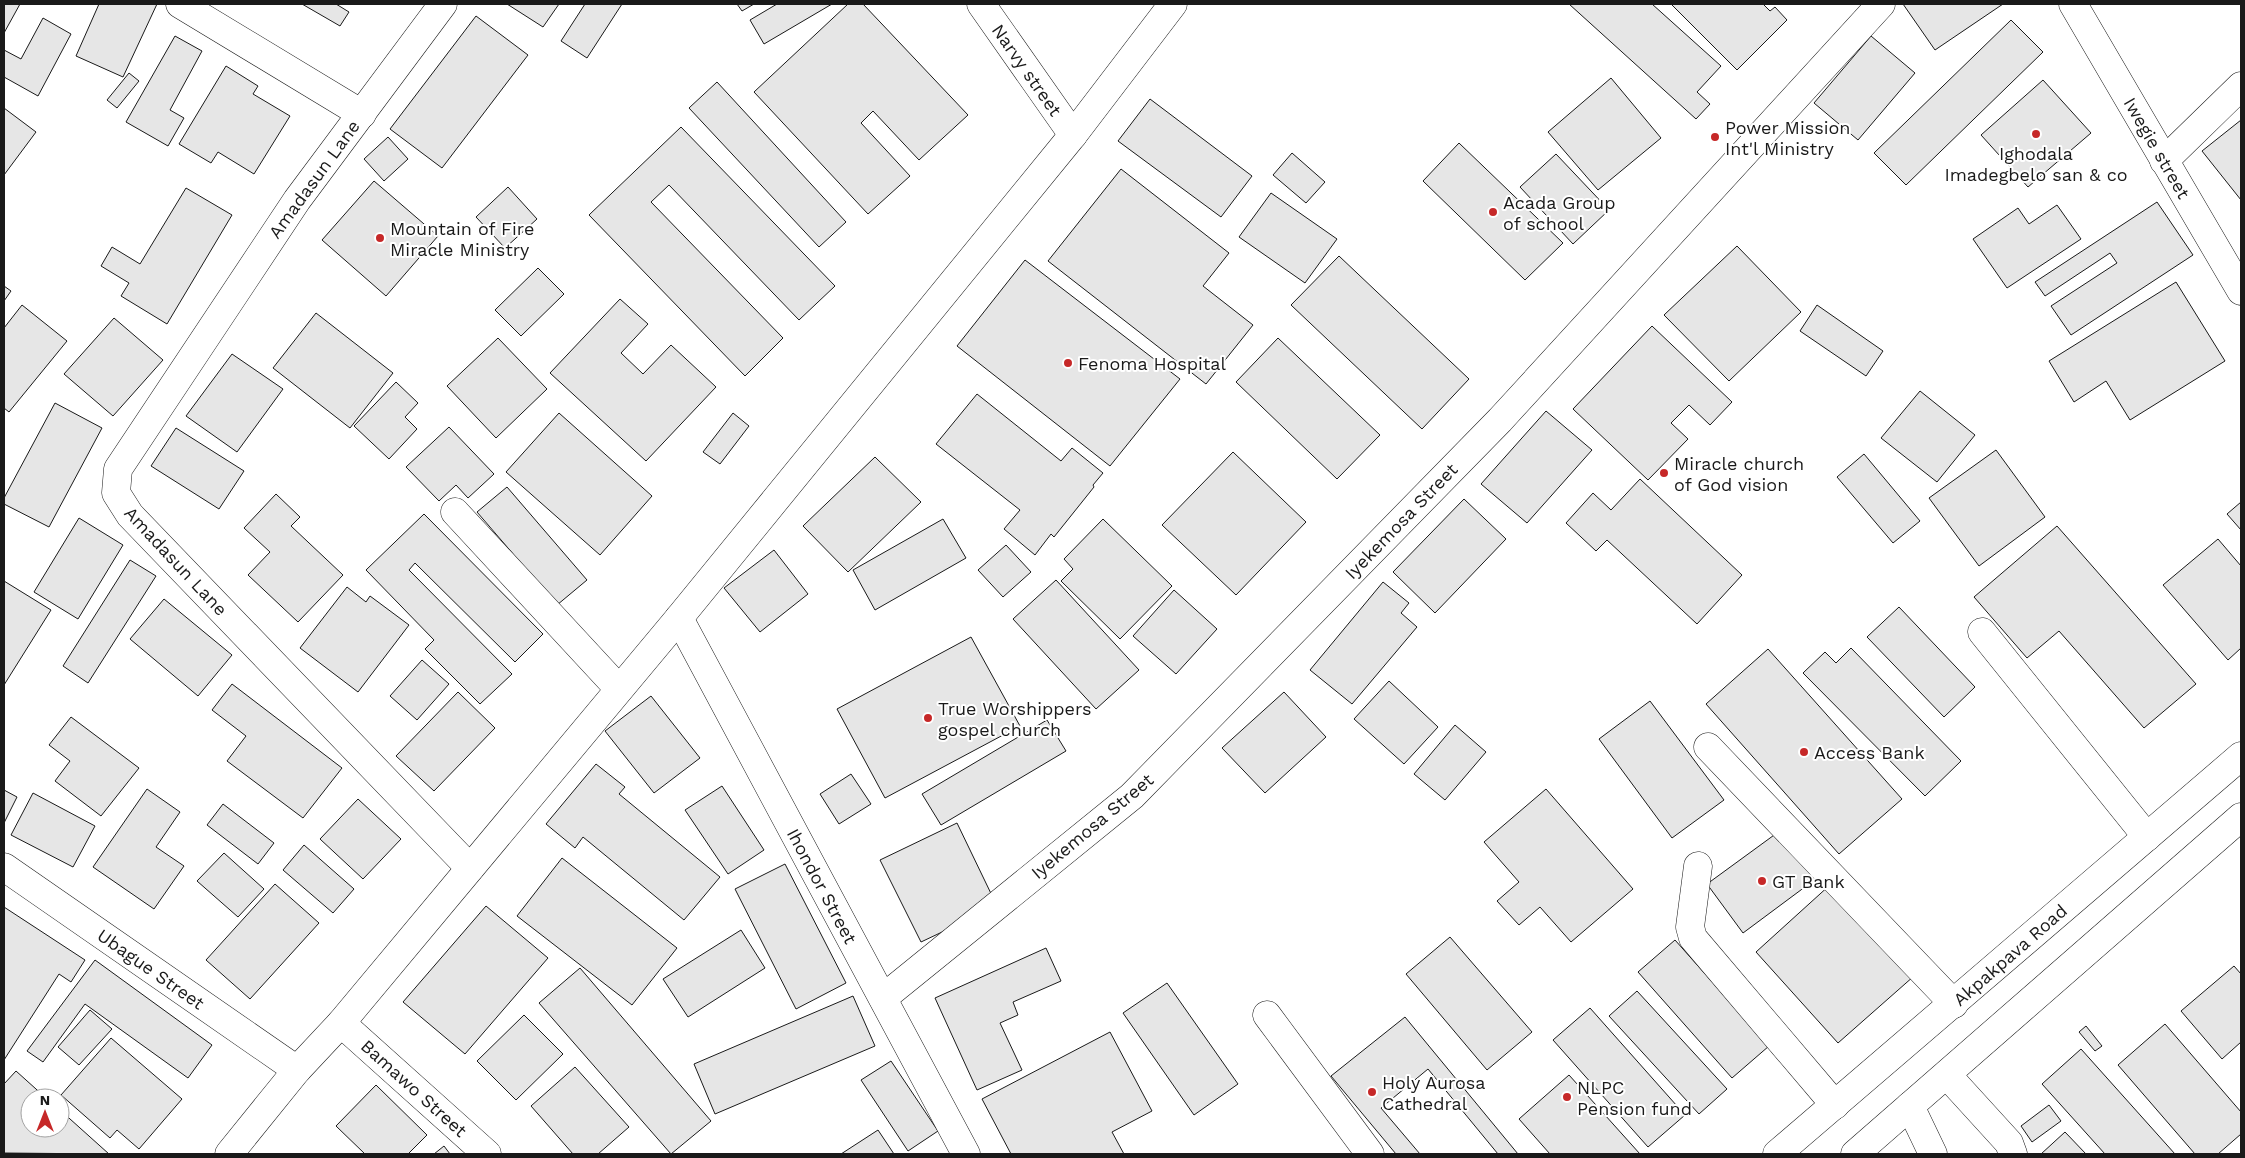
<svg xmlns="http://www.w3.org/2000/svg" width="2245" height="1158" viewBox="0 0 2245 1158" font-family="'Work Sans',sans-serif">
  <rect width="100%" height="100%" fill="#fff"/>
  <g fill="#e6e6e6" stroke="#1a1a1a">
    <polygon points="4,4 20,4 4,33"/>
    <polygon points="99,4 157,4 123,77 76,56"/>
    <polygon points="302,4 336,4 349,12 340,26"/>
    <polygon points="507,4 559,4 543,27"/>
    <polygon points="585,4 622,4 587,58 561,41"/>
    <polygon points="737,4 754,4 742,11"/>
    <polygon points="777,4 832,4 764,44 750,20"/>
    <polygon points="848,4 863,4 968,115 919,160 873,111 861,123 910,176 868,214 754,92"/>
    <polygon points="1569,4 1652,4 1721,66 1697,92 1710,104 1696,119"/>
    <polygon points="1671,4 1763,4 1770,11 1775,7 1787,20 1737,70"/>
    <polygon points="1903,4 2003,4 1935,50"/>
    <polygon points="476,16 528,55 442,168 390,129"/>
    <polygon points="43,18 71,34 38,96 4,77 4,50 21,59"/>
    <polygon points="2011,20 2043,52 1906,185 1874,153"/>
    <polygon points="175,36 202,51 170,110 184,118 168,146 126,122"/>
    <polygon points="1871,36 1915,73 1858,140 1814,103"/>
    <polygon points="226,66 258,86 253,94 290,116 254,174 218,152 211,163 179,144"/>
    <polygon points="129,73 139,81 117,108 107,100"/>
    <polygon points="1611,78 1661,138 1598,190 1548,132"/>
    <polygon points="2043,80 2091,133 2028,187 1981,135"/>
    <polygon points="717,82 846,222 819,247 689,108"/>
    <polygon points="1150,99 1252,176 1221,217 1118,141"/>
    <polygon points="4,108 36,132 4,175"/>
    <polygon points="2241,120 2241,200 2202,151"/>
    <polygon points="681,127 835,286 799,320 669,185 651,202 783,338 745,376 589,215"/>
    <polygon points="388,137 408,159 384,181 364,159"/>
    <polygon points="1459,143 1563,243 1525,280 1423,181"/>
    <polygon points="1292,153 1325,182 1306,203 1273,175"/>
    <polygon points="1556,154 1609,210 1573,244 1520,187"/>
    <polygon points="1121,169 1229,253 1203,286 1253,325 1206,384 1048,261"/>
    <polygon points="374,181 438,236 386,296 322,240"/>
    <polygon points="508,187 537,219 505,248 476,217"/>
    <polygon points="186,188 232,215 167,324 121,296 129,283 101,266 112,247 140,264"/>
    <polygon points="1271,193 1337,239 1305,283 1239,237"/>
    <polygon points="2157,202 2193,255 2071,335 2051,306 2117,263 2110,253 2045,296 2035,282"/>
    <polygon points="2057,205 2081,239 2007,288 1973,239 2018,208 2029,224"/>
    <polygon points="1737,246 1801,312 1729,381 1664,315"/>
    <polygon points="1339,256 1469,379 1422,429 1291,305"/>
    <polygon points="1025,260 1180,379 1110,466 957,346"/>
    <polygon points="538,268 564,294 521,336 495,310"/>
    <polygon points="2176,282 2225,361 2130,420 2106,381 2074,402 2049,361"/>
    <polygon points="4,286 11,291 4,301"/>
    <polygon points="620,299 648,324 621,353 643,374 671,345 716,387 646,461 550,373"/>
    <polygon points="22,305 67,341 9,412 4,408 4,328"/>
    <polygon points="1817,305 1883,351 1866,376 1800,331"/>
    <polygon points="316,313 393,373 350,428 273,368"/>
    <polygon points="114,318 163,360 113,416 64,374"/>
    <polygon points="1652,326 1732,402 1710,425 1689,405 1671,423 1688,439 1648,480 1573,409"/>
    <polygon points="498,338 547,389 496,438 447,386"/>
    <polygon points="1278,338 1380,435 1337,479 1236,382"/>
    <polygon points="232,354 283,389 237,452 186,416"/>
    <polygon points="396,382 418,403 405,417 417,429 389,459 354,426"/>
    <polygon points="1920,391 1975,435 1937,482 1881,438"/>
    <polygon points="977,394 1061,461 1072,448 1103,473 1093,485 1094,487 1054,537 1051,534 1035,555 1004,529 1020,510 936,444"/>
    <polygon points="55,403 102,428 49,527 4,504 4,498"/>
    <polygon points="1546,411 1592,450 1527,523 1481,484"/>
    <polygon points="559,413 652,496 600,555 506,472"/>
    <polygon points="733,413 749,426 720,464 703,452"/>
    <polygon points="449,427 494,474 468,498 456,485 439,501 406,467"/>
    <polygon points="176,428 244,471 219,509 151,466"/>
    <polygon points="1996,450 2045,517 1979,566 1929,498"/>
    <polygon points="1233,452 1306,522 1236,595 1162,525"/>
    <polygon points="1864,454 1920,521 1893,543 1837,477"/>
    <polygon points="875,457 921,502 848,572 803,526"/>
    <polygon points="1640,479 1742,575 1697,624 1607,540 1596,551 1566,523 1593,493 1611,510"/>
    <polygon points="507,487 587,580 557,605 477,512"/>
    <polygon points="276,494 300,517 291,526 343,575 298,622 248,575 270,552 244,528"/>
    <polygon points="1464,499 1506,539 1435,613 1393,572"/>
    <polygon points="2241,502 2241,530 2227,514"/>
    <polygon points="424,514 543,634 515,662 415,563 409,570 512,674 480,704 425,649 434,640 366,570"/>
    <polygon points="79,518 123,545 78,619 34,592"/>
    <polygon points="943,519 966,558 875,610 853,570"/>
    <polygon points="1103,519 1172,586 1120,639 1061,581 1073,569 1064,559"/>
    <polygon points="2057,526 2196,684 2144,728 2059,631 2027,658 1974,597"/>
    <polygon points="2218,539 2241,566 2241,648 2228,660 2163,585"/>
    <polygon points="1006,545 1031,572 1003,597 978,570"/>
    <polygon points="774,550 808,594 760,632 724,588"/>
    <polygon points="130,560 156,576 88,683 63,666"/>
    <polygon points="1056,580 1139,670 1096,709 1013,619"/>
    <polygon points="4,581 51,610 4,685"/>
    <polygon points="1383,582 1409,603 1401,613 1417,627 1352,704 1310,670"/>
    <polygon points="347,587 366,602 370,596 409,625 358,692 300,648"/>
    <polygon points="1174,590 1217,629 1176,674 1133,636"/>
    <polygon points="164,599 232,655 198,696 130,639"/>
    <polygon points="1899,607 1975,687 1944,717 1867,637"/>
    <polygon points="971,637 1020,726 885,798 837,709"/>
    <polygon points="1851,648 1961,761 1925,796 1803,673 1825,652 1836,663"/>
    <polygon points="1768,649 1902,799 1839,854 1706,704"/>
    <polygon points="422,660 449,684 417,720 390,696"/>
    <polygon points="1389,681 1438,727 1404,764 1354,719"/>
    <polygon points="232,684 342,768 303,818 227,761 246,736 212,710"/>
    <polygon points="458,692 495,728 434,791 396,756"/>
    <polygon points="1284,692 1326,737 1265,793 1222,748"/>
    <polygon points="651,696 700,758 654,793 605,731"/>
    <polygon points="1650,701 1724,800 1672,838 1599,739"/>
    <polygon points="71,717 139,768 101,816 55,781 70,761 49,745"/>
    <polygon points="1047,720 1066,751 941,825 922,794"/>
    <polygon points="1455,725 1486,752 1445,800 1414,774"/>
    <polygon points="596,764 625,787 619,794 720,877 684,920 583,837 575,848 546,824"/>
    <polygon points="851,774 871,804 839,824 820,794"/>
    <polygon points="722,786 764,850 728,874 685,810"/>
    <polygon points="147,789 180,812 156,847 184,866 154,909 93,867"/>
    <polygon points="1546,789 1633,889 1571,942 1540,907 1519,925 1497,901 1519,882 1484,842"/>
    <polygon points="4,790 17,797 4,823"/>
    <polygon points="33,793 95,826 73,867 11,835"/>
    <polygon points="358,799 401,839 363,879 320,839"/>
    <polygon points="223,804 274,843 258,864 207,825"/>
    <polygon points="957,823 997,906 921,942 880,860"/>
    <polygon points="1781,830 1817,878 1743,933 1707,884"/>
    <polygon points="304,845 354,889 333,913 283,870"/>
    <polygon points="224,853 264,889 238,917 197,881"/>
    <polygon points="562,858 677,948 632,1005 517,916"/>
    <polygon points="785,864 846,983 796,1009 735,889"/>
    <polygon points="275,884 319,923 250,999 206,960"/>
    <polygon points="1831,884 1914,976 1838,1043 1756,952"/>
    <polygon points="486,906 548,958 465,1054 403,1002"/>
    <polygon points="4,907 85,960 71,982 59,974 4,1060"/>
    <polygon points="741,930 765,968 688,1017 663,979"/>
    <polygon points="1450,937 1532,1032 1487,1070 1406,974"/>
    <polygon points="1675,940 1769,1046 1732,1078 1638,972"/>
    <polygon points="1046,948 1061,981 1013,1002 1018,1015 1000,1023 1022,1070 977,1090 935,998"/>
    <polygon points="95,960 212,1045 188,1078 85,1004 43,1062 27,1051"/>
    <polygon points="2234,966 2241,974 2241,1042 2222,1059 2181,1011"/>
    <polygon points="580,968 711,1121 671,1154 539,1003"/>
    <polygon points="1167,983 1238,1084 1194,1115 1123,1013"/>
    <polygon points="1637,991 1727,1089 1699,1114 1609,1016"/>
    <polygon points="853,996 875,1046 715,1114 694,1064"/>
    <polygon points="1590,1008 1685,1115 1648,1147 1553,1040"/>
    <polygon points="90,1010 112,1029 79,1065 58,1047"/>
    <polygon points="524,1015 563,1054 516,1100 477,1061"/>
    <polygon points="1405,1017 1518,1154 1498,1154 1428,1069 1381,1108 1420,1154 1396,1154 1331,1076"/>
    <polygon points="2165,1024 2241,1112 2241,1134 2218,1154 2195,1154 2118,1065"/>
    <polygon points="2086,1026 2102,1046 2095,1051 2079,1032"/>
    <polygon points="1110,1032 1152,1111 1112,1132 1124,1154 1011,1154 982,1099"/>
    <polygon points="111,1038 182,1099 139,1149 117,1130 110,1138 61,1095"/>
    <polygon points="2081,1049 2175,1154 2105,1154 2042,1084"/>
    <polygon points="891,1061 938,1131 908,1151 861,1080"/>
    <polygon points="575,1067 629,1127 598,1154 573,1154 531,1106"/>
    <polygon points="16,1071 46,1098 30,1098 30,1128 60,1128 60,1110 109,1154 4,1153 4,1084"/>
    <polygon points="1569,1075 1640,1154 1550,1154 1519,1119"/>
    <polygon points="376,1085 427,1135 408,1154 365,1154 336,1126"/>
    <polygon points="2049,1105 2061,1121 2032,1142 2021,1126"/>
    <polygon points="878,1130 894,1154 841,1154"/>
    <polygon points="2065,1132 2086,1154 2041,1154"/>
    <polygon points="444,1146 450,1154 434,1154"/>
  </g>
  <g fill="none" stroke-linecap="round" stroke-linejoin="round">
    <defs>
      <g id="minor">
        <polyline points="180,4 362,114"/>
        <polyline points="443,4 297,200 118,469 116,493 130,515 470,868"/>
        <polyline points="981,4 1073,135"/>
        <polyline points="2073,4 2241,291"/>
        <polyline points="2164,161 2241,86"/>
        <polyline points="455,512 619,689"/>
        <polyline points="679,618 966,1154"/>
        <polyline points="1982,632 2147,837"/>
        <polyline points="1708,747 1954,1004"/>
        <polyline points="1698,866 1690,927 1693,938 1835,1105"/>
        <polyline points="4,867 297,1070"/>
        <polyline points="883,998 1132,796 1500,420 1881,4"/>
        <polyline points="1267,1015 1370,1154"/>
        <polyline points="341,1023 487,1154"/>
        <polyline points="1947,1075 2009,1143 2013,1154"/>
        <polyline points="1910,1106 1933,1154"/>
        <polyline points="229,1154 297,1070 341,1023 679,618 1073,135 1173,4"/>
      </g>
      <g id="highway">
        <polyline points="1777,1154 2241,756"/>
        <polyline points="1855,1154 2241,817"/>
      </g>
    </defs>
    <use href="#minor" stroke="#1a1a1a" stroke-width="29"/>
    <use href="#highway" stroke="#1a1a1a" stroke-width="29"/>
    <use href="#minor" stroke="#fff" stroke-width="28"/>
    <use href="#highway" stroke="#fff" stroke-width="28"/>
  </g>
  <g fill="#c62828" stroke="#fff" stroke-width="2">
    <circle cx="2036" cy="134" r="5"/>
    <circle cx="1715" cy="137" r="5"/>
    <circle cx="1493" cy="212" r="5"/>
    <circle cx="380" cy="238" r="5"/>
    <circle cx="1068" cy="363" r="5"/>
    <circle cx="1664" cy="473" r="5"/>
    <circle cx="928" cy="718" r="5"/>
    <circle cx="1804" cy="752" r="5"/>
    <circle cx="1762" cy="881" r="5"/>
    <circle cx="1372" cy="1092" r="5"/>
    <circle cx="1567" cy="1097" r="5"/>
  </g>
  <g text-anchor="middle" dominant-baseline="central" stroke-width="4" stroke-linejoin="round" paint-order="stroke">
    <g font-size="18" fill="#1a1a1a" stroke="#fff">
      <text transform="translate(1027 70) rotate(55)">Narvy street</text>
      <text transform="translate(2157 148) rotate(60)">Iwegie street</text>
      <text transform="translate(314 179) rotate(-54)">Amadasun Lane</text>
      <text transform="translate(1401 521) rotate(-46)">Iyekemosa Street</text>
      <text transform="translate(176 561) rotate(47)">Amadasun Lane</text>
      <text transform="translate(1092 826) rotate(-40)">Iyekemosa Street</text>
      <text transform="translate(822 886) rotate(62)">Ihondor Street</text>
      <text transform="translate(2010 955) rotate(-41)">Akpakpava Road</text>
      <text transform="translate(151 969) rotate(35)">Ubague Street</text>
      <text transform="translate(414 1088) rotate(42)">Bamawo Street</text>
    </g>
    <g font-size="18" fill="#1a1a1a" stroke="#fff" text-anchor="start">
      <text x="1725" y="127">Power Mission<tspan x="1725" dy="21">Int'l Ministry</tspan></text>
      <text x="2036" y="153" text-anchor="middle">Ighodala<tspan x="2036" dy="21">Imadegbelo san &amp; co</tspan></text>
      <text x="1503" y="202">Acada Group<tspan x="1503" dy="21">of school</tspan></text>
      <text x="390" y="228">Mountain of Fire<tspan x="390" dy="21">Miracle Ministry</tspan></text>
      <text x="1078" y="363">Fenoma Hospital</text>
      <text x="1674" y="463">Miracle church<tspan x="1674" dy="21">of God vision</tspan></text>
      <text x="938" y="708">True Worshippers<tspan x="938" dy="21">gospel church</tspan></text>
      <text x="1814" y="752">Access Bank</text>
      <text x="1772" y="881">GT Bank</text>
      <text x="1382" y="1082">Holy Aurosa<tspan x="1382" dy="21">Cathedral</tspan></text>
      <text x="1577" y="1087">NLPC<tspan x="1577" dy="21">Pension fund</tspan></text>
    </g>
  </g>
  <rect width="2245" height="1158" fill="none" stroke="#1a1a1a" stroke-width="10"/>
  <g transform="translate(45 1113)"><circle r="24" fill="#ffffff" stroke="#a3a3a3"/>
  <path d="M0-4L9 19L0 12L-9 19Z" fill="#c62828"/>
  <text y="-8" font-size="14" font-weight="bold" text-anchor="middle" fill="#1a1a1a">N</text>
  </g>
</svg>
